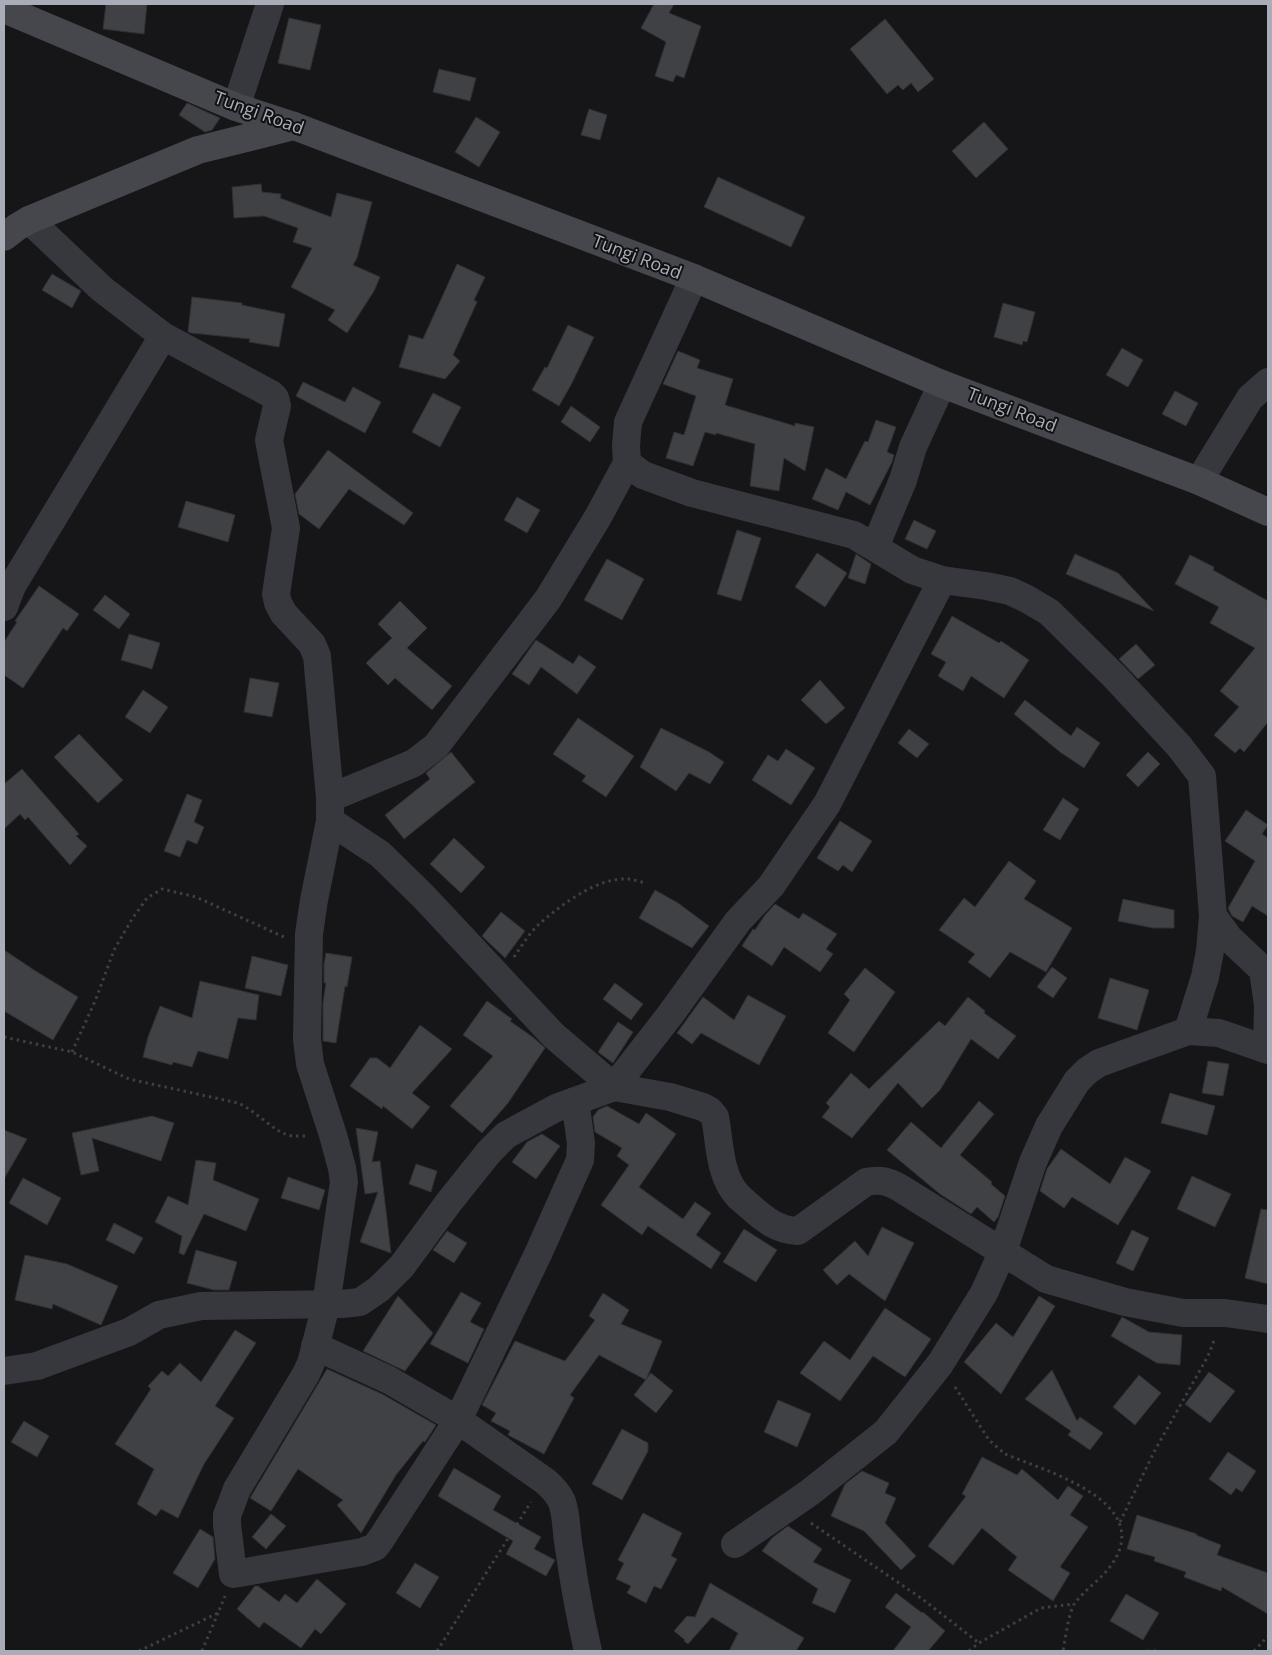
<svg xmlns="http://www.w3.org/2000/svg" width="1272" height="1655" viewBox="0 0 1272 1655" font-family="'Open Sans',sans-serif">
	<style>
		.building { fill: #404145; stroke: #303034 }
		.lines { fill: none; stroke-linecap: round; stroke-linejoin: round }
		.path { stroke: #3d3f44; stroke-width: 3; stroke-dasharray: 2.5 4; stroke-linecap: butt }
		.street { stroke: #37383d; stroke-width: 28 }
		.secondary { stroke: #45474d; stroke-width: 28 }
		.labels { text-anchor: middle; stroke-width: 4; stroke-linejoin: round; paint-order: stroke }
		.street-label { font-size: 18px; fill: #a8adb8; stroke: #111113 }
	</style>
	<rect width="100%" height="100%" fill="#161618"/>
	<g class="building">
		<path d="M106,4H147L144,34L103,29Z"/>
		<path d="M654,4H674L669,13L701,26L684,78L676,75L673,82L655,76L666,42L641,28Z"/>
		<path d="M289,18L321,25L310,70L278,63Z"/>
		<path d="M885,19L934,79L918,92L911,83L903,90L898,85L887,94L850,49Z"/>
		<path d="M439,69L476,78L470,101L433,92Z"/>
		<path d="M187,103L220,118L212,130L205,132L179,115Z"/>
		<path d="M589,109L607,115L600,140L581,135Z"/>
		<path d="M476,117L500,132L479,167L455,152Z"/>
		<path d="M984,122L1008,149L976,178L952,151Z"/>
		<path d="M718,177L805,217L791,247L704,207Z"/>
		<path d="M261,184L262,192L281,194L280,198L331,217L337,193L372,202L357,258L353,265L380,277L374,291L347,333L328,320L335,310L291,287L312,248L293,242L298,228L264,216L234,218L232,187Z"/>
		<path d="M457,264L485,277L474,300L477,302L453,355L460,361L445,379L399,367L409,335L423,339Z"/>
		<path d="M52,274L81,291L72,308L42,290Z"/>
		<path d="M192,297L242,303V305L285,314L279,347L249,342L250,339L191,333L188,332Z"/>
		<path d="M1003,303L1035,312L1027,342L1023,341L1022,345L994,337Z"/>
		<path d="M568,325L594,337L572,383L559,406L532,390L545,367L547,368Z"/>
		<path d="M1122,348L1143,360L1128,387L1106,375Z"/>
		<path d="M678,351L700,360L697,368L733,379L725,405L795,426V423L814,427L805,471L784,458L779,491L750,486L755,444L716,433V435L705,432L693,466L666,458L674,432L684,435L696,396L663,384Z"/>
		<path d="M303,382L345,402L353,387L381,402L365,433L296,396Z"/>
		<path d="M1175,391L1198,403L1186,426L1162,414Z"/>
		<path d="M433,393L461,407L440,447L412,432Z"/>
		<path d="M571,406L600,427L590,442L561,422Z"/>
		<path d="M876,420L896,427L887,452L894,455L892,462L870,505L846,492L838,510L812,499L826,468L846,479L865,441L868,442Z"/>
		<path d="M328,450L413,513L404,525L349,489L319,529L299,514L295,494Z"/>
		<path d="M517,497L540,510L527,533L504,520Z"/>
		<path d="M186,501L235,515L228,542L178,527Z"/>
		<path d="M914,520L936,531L927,549L905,539Z"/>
		<path d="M737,530L761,538L741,601L717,594Z"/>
		<path d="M817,553L847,573L825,607L795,587Z"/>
		<path d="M856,554L871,564L865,584L848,578Z"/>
		<path d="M1075,554L1118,573L1154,611L1066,574Z"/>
		<path d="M1190,555L1214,567L1213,570L1268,601V722L1244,752L1240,748L1235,753L1214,735L1239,707L1220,691L1255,648L1210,623L1219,607L1175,584Z"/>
		<path d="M607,559L644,579L622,620L584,600Z"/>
		<path d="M39,586L79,614L67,631L63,628L23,688L4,675V642L17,622L15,621Z"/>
		<path d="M105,595L130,614L119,629L93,610Z"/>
		<path d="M400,601L427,628L407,648L452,686L432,710L395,678L388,685L366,663L392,638L378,624Z"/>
		<path d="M952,616L999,643L1001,641L1029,660L1004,698L971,676L963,691L938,676L946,662L931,654Z"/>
		<path d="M129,634L160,643L152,669L121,660Z"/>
		<path d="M536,640L573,664L579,655L596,667L577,694L541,667L529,685L512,674Z"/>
		<path d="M1136,644L1155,665L1138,679L1119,659Z"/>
		<path d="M250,678L279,683L272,717L244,712Z"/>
		<path d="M820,680L845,708L826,724L801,700Z"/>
		<path d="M143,690L168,707L150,733L125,717Z"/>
		<path d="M1025,700L1071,736L1077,727L1100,743L1084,768L1060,752L1014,714Z"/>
		<path d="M578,718L634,756L606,797L582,781L586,776L553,754Z"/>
		<path d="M661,728L709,752L724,762L710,784L689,773L676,791L640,767Z"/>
		<path d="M909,729L929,744L917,758L898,743Z"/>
		<path d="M79,734L123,780L98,803L54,757Z"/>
		<path d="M786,749L815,768L791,805L752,780L768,755L778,761Z"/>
		<path d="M451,752L475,782L404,839L385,815L430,779L426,773Z"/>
		<path d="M1148,752L1160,764L1138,787L1126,775Z"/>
		<path d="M22,769L79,834L76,836L87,846L70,865L28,817L25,820L20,814L4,829V784Z"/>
		<path d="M187,794L202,800L194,822L204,827L197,844L187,840L180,857L164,851Z"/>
		<path d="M1063,798L1079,809L1060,840L1043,830Z"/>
		<path d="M1246,810L1268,825L1262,834L1268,838V916L1252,906L1243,922L1232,916L1228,908L1255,861L1225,841Z"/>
		<path d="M840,821L872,841L852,872L843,865L838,871L817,858Z"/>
		<path d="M454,838L485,867L461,893L430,864Z"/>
		<path d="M1009,861L1036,881L1024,899L1072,928L1046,972L1010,952L990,978L968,962L975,954L939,930L964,898L975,907Z"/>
		<path d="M655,890L678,903L709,926L692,948L639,918Z"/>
		<path d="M1123,899L1174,910V928H1153L1118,921Z"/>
		<path d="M775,904L799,919L803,913L837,934L826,949L833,954L820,972L784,947L772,966L742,946L753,929L755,930L765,915Z"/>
		<path d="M501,912L525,931L505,958L482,936Z"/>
		<path d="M4,950L34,970L78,997L53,1040L4,1011Z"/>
		<path d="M326,953L352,957L347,987L345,986L336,1043L323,1041V1003L326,983H324V964Z"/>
		<path d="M252,956L288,965L281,996L245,988Z"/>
		<path d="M1052,967L1067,978L1053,998L1037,987Z"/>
		<path d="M865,968L895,992L854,1052L828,1033L850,1000L844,994Z"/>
		<path d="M1110,978L1149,990L1137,1030L1098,1018Z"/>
		<path d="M200,981L259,995L256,1020L238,1018L228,1059L198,1051L192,1067L173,1062L172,1065L143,1057L148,1037L160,1006L192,1018Z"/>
		<path d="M615,983L643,1004L631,1020L603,999Z"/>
		<path d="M748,995L786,1016L759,1065L701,1033L692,1044L677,1033L703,997L734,1020Z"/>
		<path d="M968,997L985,1011L984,1013L1016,1036L998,1059L971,1039L940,1090L922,1108L898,1083L852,1138L822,1117L830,1107L826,1103L851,1073L869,1089L939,1021L945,1026Z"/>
		<path d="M487,1001L512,1019L510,1021L534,1038L545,1048L508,1103L482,1133L450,1106L493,1056L463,1035Z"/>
		<path d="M618,1022L633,1032L613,1063L598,1052Z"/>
		<path d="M420,1025L452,1049L412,1093L430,1107L412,1129L383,1106L382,1109L350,1086L370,1058H377L390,1068Z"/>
		<path d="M1208,1061L1229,1064L1223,1096L1202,1093Z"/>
		<path d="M1170,1093L1215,1106L1207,1135L1161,1123Z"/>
		<path d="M979,1101L994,1114L960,1155L992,1182L991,1184L1005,1196L998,1217L994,1222L977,1207L971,1214L940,1194L887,1150L911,1122L941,1148Z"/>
		<path d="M607,1106L639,1124L646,1113L676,1134L639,1187L683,1219L695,1202L711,1213L696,1235L721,1253L711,1269L648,1226L642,1235L601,1205L629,1165L617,1156L622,1148L595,1132L593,1117L598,1110Z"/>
		<path d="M152,1116L174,1123L161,1161L92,1138L99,1171L81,1175L72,1133Z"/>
		<path d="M356,1128L378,1132L372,1162L380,1161L391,1253L360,1242L378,1192L365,1194Z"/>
		<path d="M4,1130L27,1139L4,1179Z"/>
		<path d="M542,1134L560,1146L536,1179L512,1162L527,1142Z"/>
		<path d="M1061,1149L1110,1184L1125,1157L1151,1171L1118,1225L1072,1197L1064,1208L1040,1191L1047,1169Z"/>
		<path d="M196,1160L216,1163L213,1180L259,1199L246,1231L204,1214L184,1255L179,1253L182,1236L155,1222L168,1196L188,1205Z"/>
		<path d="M416,1164L437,1171L431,1192L409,1184Z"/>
		<path d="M1192,1176L1231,1194L1215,1227L1177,1209Z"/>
		<path d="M288,1177L325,1190L319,1210L281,1198Z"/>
		<path d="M23,1178L61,1198L47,1225L9,1203Z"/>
		<path d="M1261,1209L1268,1210V1284L1245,1278Z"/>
		<path d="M114,1223L143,1238L134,1254L106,1240Z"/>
		<path d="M882,1227L914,1243L885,1301L849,1274L837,1285L823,1270L855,1241L868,1256Z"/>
		<path d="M744,1229L777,1250L756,1282L723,1262Z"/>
		<path d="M1132,1230L1149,1238L1133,1271L1116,1263Z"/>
		<path d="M447,1231L467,1243L454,1263L433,1250Z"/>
		<path d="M196,1250L237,1262L229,1290H214L187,1283Z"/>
		<path d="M25,1255L67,1264L118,1286L101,1325L53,1304L52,1309L15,1300Z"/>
		<path d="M461,1292L481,1303L470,1322L484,1329L468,1363L430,1344Z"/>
		<path d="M603,1293L629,1310L621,1324L662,1341L646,1380L599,1355L570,1395L574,1398L544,1454L508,1435L510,1431L491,1421L496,1413L482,1405L515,1341L565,1361L595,1320L589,1316Z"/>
		<path d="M398,1296L433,1333L405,1371L363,1351Z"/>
		<path d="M1039,1296L1055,1306L1001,1394L964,1362L996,1323L1013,1337Z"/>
		<path d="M885,1308L931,1339L905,1377L873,1356L840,1401L800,1373L824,1341L850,1360Z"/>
		<path d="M1122,1317L1149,1332L1182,1335L1180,1365L1157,1363L1111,1336Z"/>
		<path d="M235,1330L256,1343L215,1406L234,1418L204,1464L178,1518L161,1509L156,1516L137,1504L154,1469L115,1444L151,1389L148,1386L162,1371L168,1376L180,1363L201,1382Z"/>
		<path d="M327,1369L382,1394L436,1425L425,1442L423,1441L396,1475L361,1533L337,1505L343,1500L298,1469L271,1511L250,1498Z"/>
		<path d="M1052,1370L1077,1421L1080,1417L1103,1433L1090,1450L1068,1435L1071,1431L1025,1399Z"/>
		<path d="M1209,1372L1235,1391L1210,1423L1185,1404Z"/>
		<path d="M651,1373L673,1391L656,1413L634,1395Z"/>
		<path d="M1139,1375L1161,1393L1135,1425L1113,1407Z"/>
		<path d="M778,1400L811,1414L797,1447L764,1432Z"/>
		<path d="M24,1421L49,1436L37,1457L11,1442Z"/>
		<path d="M622,1429L648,1443V1451L622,1500L592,1484Z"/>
		<path d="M1228,1452L1256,1471L1242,1492L1236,1488L1231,1495L1209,1479Z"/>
		<path d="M982,1457L1017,1475L1022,1469L1058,1500L1068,1486L1083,1496L1070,1515L1088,1527L1060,1567L1070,1573L1053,1601L1008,1570L1017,1557L982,1528L953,1565L928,1546L966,1496L962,1494Z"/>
		<path d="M454,1468L501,1496L493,1510L541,1537L534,1549L555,1560L546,1576L506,1554L513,1541L438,1496Z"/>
		<path d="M862,1471L889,1483L885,1493L896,1498L885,1523L916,1556L901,1570L864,1531L831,1516L845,1484Z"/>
		<path d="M643,1513L682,1533L671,1556L677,1559L661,1589L654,1586L646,1603L627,1593L631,1586L616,1579L624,1563L618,1560Z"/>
		<path d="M271,1514L286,1526L266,1549L252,1537Z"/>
		<path d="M1137,1515L1197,1534L1196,1535L1221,1545L1217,1555L1268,1573V1614L1222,1587L1221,1591L1184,1577L1186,1572L1154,1561L1155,1557L1127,1549Z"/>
		<path d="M788,1526L822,1549L813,1562L851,1580L835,1613L812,1603L818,1589L762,1551L772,1538Z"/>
		<path d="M200,1529L213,1537L215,1559L198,1588L173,1573Z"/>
		<path d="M415,1563L439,1577L420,1608L396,1593Z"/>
		<path d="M317,1579L346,1604L321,1634L315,1629L301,1648L264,1622L259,1628L237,1609L255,1586H258L279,1602L285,1594L297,1603Z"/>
		<path d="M710,1583L804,1638L796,1651H729L738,1633L712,1617L688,1644L684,1641L685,1640L674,1631L687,1616L695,1617Z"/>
		<path d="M896,1593L922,1613L923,1612L945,1631L928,1651H893L911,1627L885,1607Z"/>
		<path d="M1126,1594L1159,1613L1143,1640L1110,1621Z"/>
	</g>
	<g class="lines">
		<g class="path">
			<path d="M514,957C521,947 528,935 537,926C558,907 597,877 627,879C633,879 640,882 646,883"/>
			<path d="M4,1037L72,1052L129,1079L238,1103C257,1111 274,1133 292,1136C297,1136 303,1136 308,1136"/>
			<path d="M72,1052L96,999L114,950L132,919L147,898L162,889L196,897L284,937"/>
			<path d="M955,1387L989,1440L1005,1454C1045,1471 1155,1501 1112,1564C1102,1579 1085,1589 1075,1603C1069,1610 1065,1641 1063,1651"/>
			<path d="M1120,1522L1154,1452L1208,1356L1215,1338"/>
			<path d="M811,1523L921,1598L979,1643"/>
			<path d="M139,1651L218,1613L225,1596"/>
			<path d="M202,1651L218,1613"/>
			<path d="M437,1651L531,1502"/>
			<path d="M969,1651L979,1643L1041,1608L1073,1604"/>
			<path d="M1147,1651H1157"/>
			<path d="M1254,1651L1268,1636"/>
		</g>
		<g class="street">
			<path d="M236,107L270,4"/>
			<path d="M29,220L102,289L163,336L271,394L275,398L277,406L269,440L286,528L276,594L278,603L284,614L312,644L317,656L330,798V821L314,900L309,934L307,1039L310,1064L333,1135L342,1168L344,1182L326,1305L311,1363L306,1374L237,1489L231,1505L227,1515V1524L233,1574L362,1552L375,1547L381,1539L458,1420L538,1254L580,1160L581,1143L575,1101"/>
			<path d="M694,278L628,422L626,445L627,463L643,475L692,493L854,535L912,570L942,580L986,586L1010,591L1027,599L1049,612L1114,676L1179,746L1202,776L1213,916L1229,938L1263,970L1268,1005L1267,1049"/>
			<path d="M1199,481L1250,398L1268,382"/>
			<path d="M875,547L903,480L913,447L942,384"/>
			<path d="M4,607L12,586L163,336"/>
			<path d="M330,798L414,763L436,746L548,599L598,517L627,463"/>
			<path d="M330,821L380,854L423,896L553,1035L614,1087L670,1097L703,1107L710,1111L715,1117C720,1143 719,1177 739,1197C758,1213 772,1230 798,1231L866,1182C880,1179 888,1181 900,1188L1046,1279L1125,1302L1183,1313H1225L1268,1319"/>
			<path d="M1188,1031L1205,977L1210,951L1213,916"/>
			<path d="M315,1346L389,1380L458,1420L545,1481C552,1487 558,1493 562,1502C567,1516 566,1533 569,1548C574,1583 580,1617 588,1651"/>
			<path d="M4,1371L37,1366L129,1332L159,1315L201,1306L342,1304L360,1302L379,1289L402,1266L449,1202L489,1152L506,1135L556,1108L614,1087L670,1015L738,921L771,886L827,804L942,580"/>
			<path d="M735,1544L809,1493L886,1432L940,1364L984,1293L1003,1251L1033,1162L1049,1126L1077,1081L1087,1071L1099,1063L1188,1031L1219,1033L1268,1050"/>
		</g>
		<g class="secondary">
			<path d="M4,9L236,107L294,126L694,278L942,384L1199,481L1268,512"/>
			<path d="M4,237L17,227L29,220L198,150L294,126"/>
		</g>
	</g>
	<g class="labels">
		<g class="street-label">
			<text transform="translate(259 113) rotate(20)" y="6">Tungi Road</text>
			<text transform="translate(637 257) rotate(21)" y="6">Tungi Road</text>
			<text transform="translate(1012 410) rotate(21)" y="6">Tungi Road</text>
		</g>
	</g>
	<rect width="1272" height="1655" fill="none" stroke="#a8adb8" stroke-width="10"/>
</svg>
